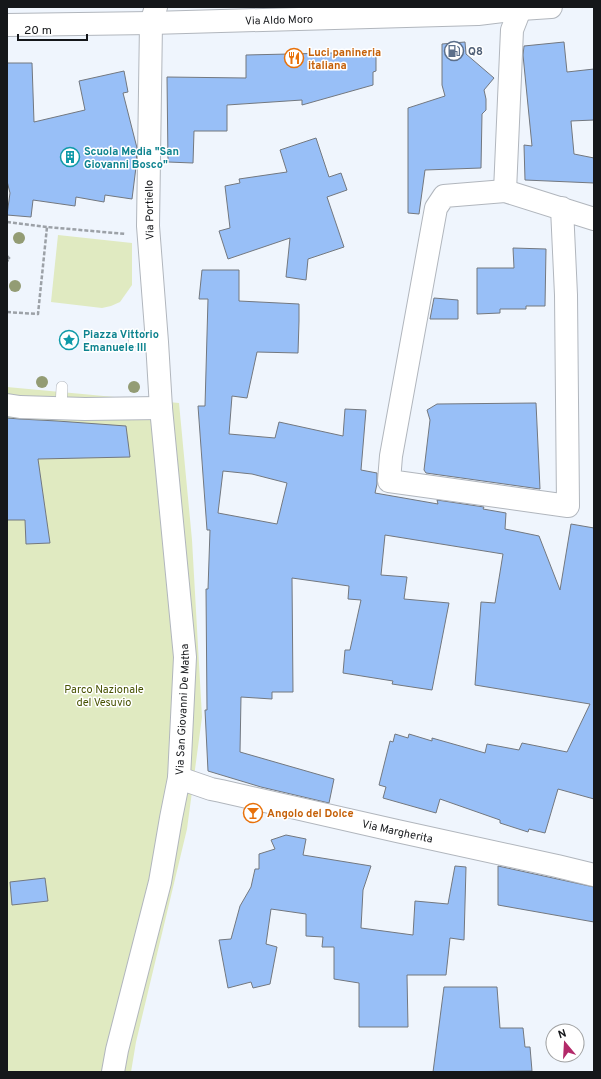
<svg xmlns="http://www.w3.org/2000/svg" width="601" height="1079" viewBox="0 0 601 1079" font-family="Overpass,sans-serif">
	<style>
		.green { fill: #e0eac1 }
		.building { fill: #98bff7; stroke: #73787f; fill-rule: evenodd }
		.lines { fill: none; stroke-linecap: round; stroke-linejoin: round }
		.lane-casing { stroke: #b1b6bd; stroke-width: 12 }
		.street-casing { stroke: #b1b6bd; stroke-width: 24 }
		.path { stroke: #9ca1a7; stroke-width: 2.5; stroke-dasharray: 4 2; stroke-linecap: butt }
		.lane { stroke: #fff; stroke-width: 11 }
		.street { stroke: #fff; stroke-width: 22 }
		.tree { fill: #939c74 }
		.labels { text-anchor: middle; stroke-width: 3; stroke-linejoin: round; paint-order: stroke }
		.street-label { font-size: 11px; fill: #15171a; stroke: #fff }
		.service-label { font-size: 11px; font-weight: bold; fill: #4e5e75; stroke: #fff; text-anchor: start }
		.food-label { font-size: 11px; font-weight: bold; fill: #c56008; stroke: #fff; text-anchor: start }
		.culture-label { font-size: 11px; font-weight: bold; fill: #0d838f; stroke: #fff; text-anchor: start }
		.park-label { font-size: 11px; fill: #485303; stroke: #fff }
	</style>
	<rect width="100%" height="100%" fill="#eff5fd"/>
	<g class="green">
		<path d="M58,235L132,243V285L120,302L111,306L102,308L51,302Z"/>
		<path d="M7,387L179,403L192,540L202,717L187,829L136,1042L131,1072H7Z"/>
	</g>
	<g class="building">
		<path d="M465,42L466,54L494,78L484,90L486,99V110L482,114L481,168L425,170L419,214L408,213V108L445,96L442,85V44Z"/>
		<path d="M564,42L567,72L594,69V120L571,121L574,154L594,158V183L525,180L524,145L532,146L523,55L524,46Z"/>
		<path d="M376,52V71L373,72V85L302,105V100L227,105V131H194L193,163L168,162L167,77L246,78V55Z"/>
		<path d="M7,63H32L34,122L85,110L79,81L124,71L128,92L123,93L137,148L136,167L132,199L105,195L104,202L76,197L75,206L33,200L31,217L7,215L10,193L7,181Z"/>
		<path d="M316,138L329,177L341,173L347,190L327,197L344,247L308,259L306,280L286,277L290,238L228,259L219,231L230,228L225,186L240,183L239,179L287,172L280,150Z"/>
		<path d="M513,248L546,249L545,306H526V309H500V313L477,314V268H514Z"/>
		<path d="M202,270H239V301L299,304V321L298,353L257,352L247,398L232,396L229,434L275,438L279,422L343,436L345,409L366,410L361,470L377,473V484L375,493L438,504L437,500L484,507L483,509L506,513L505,529L539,536L560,590L571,524L594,528V799L558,789L545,833L529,829L528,832L500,823V820L440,799L436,813L383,798L386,787L379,785L390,741L393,742L395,734L408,738L409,734L432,741V738L485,753L487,744L519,750L522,743L567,752L590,704L475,685L481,602L495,603L503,554L385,535L381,575L407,577L404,599L449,603L432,690L392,684L393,681L343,673L345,650H350L361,600L348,599L349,586L292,578L293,692H272V699L241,697L240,752L334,779L329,803L261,787L208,771L205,710H207L206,589H208L210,530H207L198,406H205L208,299H199ZM223,471L252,474L287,483L277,524L218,513Z"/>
		<path d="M434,298L458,300V319H430Z"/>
		<path d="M536,403L540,489L426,473L424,470L430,420L427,410L437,404Z"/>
		<path d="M7,418L20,419L57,421L126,426L130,457L38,459L50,543L26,544L25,520H7Z"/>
		<path d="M286,835L306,839L303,855L371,866L363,890L361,928L413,935L415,901L448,904L455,866L466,867L464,940L450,938L446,975H407L408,1027H359V983L334,979V947H322L323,937L306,936V914L271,909L266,944L277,947L270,984L253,988L251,982L228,988L219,940L231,939L240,906L251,887L255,869H259V854L275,849L271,840Z"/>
		<path d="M498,866L594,887V922L498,905Z"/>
		<path d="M45,878L48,901L12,905L10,882Z"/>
		<path d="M444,987H497L500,1028H523L525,1047H530L532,1071L433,1072Z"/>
	</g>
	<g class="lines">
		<g class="lane-casing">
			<g id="lane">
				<path d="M134,341L157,342"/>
				<path d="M61,408L62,387"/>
			</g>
		</g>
		<g class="street-casing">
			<g id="street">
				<path id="s1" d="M7,25L151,23L478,14L521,9L551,7"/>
				<path d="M505,191L512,30L521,7"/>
				<path d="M562,208L566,295L568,506L389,481L391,456L436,208L444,196L505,191L594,219"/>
				<path d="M7,405L20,407L85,409L161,408"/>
				<path id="s2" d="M179,778L211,789L221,791L397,831L557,866L594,875"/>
				<path id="s3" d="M113,1072L117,1050L160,882L171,818L179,778L185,657L161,408L157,342L148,226L151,23L156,7"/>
			</g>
		</g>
		<g class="path">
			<path d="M7,222L47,227"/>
			<path d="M7,256L10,259L7,261"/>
			<path d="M7,312L38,314L47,227L126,234"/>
		</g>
		<use href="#lane" class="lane"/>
		<use href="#street" class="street"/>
	</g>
	<g class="tree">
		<circle cx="19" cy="238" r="6"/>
		<circle cx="15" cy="286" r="6"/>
		<circle cx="42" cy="382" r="6"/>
		<circle cx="134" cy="387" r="6"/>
	</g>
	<defs>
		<g id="fuel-ring" transform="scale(1)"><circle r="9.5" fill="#fff" stroke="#5c6f8a" stroke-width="1.5"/><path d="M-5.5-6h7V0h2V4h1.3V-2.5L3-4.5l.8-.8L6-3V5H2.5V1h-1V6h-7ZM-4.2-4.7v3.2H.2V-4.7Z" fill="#5c6f8a"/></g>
		<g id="restaurant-ring" transform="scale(1)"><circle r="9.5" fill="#fff" stroke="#e8710a" stroke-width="1.5"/><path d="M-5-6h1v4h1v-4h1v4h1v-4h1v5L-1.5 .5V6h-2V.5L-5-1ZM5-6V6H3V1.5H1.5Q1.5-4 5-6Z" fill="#e8710a"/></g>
		<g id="building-ring" transform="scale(1)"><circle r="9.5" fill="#fff" stroke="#0f9aa8" stroke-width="1.5"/><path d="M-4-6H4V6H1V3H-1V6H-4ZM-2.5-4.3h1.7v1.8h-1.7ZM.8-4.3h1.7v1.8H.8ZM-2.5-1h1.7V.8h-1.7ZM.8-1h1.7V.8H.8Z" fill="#0f9aa8"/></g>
		<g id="sight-ring" transform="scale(1)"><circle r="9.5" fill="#fff" stroke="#0f9aa8" stroke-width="1.5"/><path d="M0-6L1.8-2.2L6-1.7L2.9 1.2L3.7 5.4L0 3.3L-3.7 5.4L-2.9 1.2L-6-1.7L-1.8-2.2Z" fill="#0f9aa8"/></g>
		<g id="bar-ring" transform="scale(1)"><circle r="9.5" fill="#fff" stroke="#e8710a" stroke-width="1.5"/><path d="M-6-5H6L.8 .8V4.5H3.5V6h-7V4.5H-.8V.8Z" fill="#e8710a"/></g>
	</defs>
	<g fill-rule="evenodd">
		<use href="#fuel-ring" x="454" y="51"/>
		<use href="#restaurant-ring" x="294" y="58"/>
		<use href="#building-ring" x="70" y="157"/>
		<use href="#sight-ring" x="69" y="340"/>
		<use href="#bar-ring" x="253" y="813"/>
	</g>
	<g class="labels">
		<g class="street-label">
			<text dy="4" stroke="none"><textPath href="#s1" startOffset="272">Via Aldo Moro</textPath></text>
			<text transform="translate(149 210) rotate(-91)" y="4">Via Portiello</text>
			<text dy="4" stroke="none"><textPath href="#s3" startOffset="370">Via San Giovanni De Matha</textPath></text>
			<text dy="4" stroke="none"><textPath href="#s2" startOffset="225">Via Margherita</textPath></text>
		</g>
		<g class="service-label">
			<text x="468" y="55">Q8</text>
		</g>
		<g class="food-label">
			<text x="308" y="56">Luci panineria<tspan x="308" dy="13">italiana</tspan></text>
			<text x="267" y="817">Angolo del Dolce</text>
		</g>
		<g class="culture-label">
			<text x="84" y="155">Scuola Media "San<tspan x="84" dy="13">Giovanni Bosco"</tspan></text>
			<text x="83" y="338">Piazza Vittorio<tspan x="83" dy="13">Emanuele III</tspan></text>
		</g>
		<g class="park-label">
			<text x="104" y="693">Parco Nazionale<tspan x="104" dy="13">del Vesuvio</tspan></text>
		</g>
	</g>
	<rect width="601" height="1079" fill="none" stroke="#15171a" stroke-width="16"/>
	<g transform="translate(565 1043) rotate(342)"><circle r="19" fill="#ffffff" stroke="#a1a2a3"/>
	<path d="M0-3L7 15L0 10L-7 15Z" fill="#b32969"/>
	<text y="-6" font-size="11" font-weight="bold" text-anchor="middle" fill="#15171a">N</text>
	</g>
	<path d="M18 34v6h69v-6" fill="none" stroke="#15171a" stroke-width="2"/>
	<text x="24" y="34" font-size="12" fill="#15171a" stroke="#ffffff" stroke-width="3" paint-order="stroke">20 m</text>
</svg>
